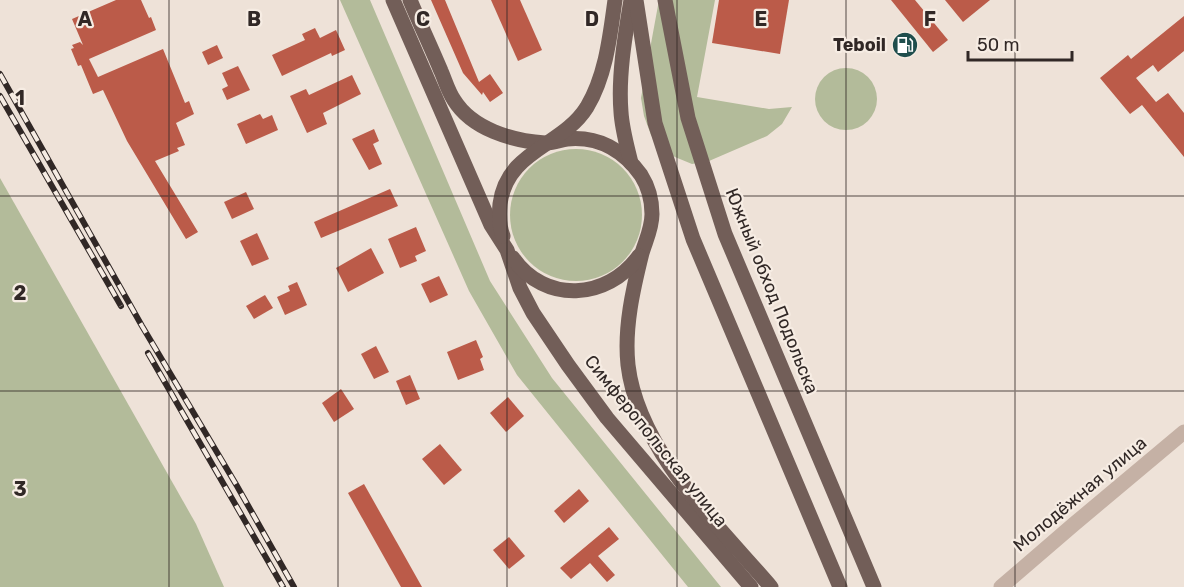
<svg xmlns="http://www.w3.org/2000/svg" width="1184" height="587" viewBox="0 0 1184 587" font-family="Rubik,sans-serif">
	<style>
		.green { fill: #b3bb9a }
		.building { fill: #bb5b49 }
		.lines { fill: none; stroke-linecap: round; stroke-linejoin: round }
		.street { stroke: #c5b1a5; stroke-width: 15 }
		.primary { stroke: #725e58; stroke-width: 15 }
		.rail-casing { stroke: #312826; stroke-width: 6 }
		.rail { stroke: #f6ece3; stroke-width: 4; stroke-dasharray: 11; stroke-linecap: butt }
		.grid { fill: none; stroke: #312826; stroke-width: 1.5; stroke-opacity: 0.55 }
		.labels { text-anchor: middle; stroke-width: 4.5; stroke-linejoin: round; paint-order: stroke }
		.poi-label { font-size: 18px; font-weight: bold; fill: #312826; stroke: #f6ece3; text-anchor: end }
		.street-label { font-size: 18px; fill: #312826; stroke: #f6ece3 }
		.grid-label { font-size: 20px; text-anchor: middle; font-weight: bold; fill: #312826; stroke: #f6ece3; stroke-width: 4.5; stroke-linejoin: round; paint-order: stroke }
	</style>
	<rect width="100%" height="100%" fill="#eee2d8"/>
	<g class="green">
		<path d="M340,0H370L490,281L552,378L721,587H688L517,375L469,291Z"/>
		<path d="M659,0H715L697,97L769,109L792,107L782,124L767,136L709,161L692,164L675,157L662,149L651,135L644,116L641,98Z"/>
		<circle cx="846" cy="99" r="31"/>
		<circle cx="576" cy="215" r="66"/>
		<path d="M0,178L196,524L224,587H0Z"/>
	</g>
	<g class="building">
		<path d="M116,0H141L149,18L151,17L156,30L89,59L98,77L163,49L185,103L189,101L194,114L176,123L185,145L177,148L179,151L155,161L198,232L186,239L127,141L103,90L93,94L81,65L78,66L71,49L74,48L72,45L80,42L83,45L72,19Z"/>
		<path d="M431,0H445L479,82L490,74L503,93L490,102L483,92L482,95L463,73Z"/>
		<path d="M491,0H520L542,50L518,61Z"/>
		<path d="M719,0H789L780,54L712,43Z"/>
		<path d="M891,0H915L948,40L933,52Z"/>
		<path d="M945,0H990L963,22Z"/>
		<path d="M1184,16V51L1158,72L1153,65L1136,78L1156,102L1168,93L1184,113V157L1142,105L1130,114L1100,78L1128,55L1131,59Z"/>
		<path d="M315,28L320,38L336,30L345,50L332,56L331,53L282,76L272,55L305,40L302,34Z"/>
		<path d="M217,45L223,58L208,65L202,52Z"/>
		<path d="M238,66L250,90L227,100L222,89L228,86L222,73Z"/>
		<path d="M352,75L361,94L323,113L327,124L307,133L290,96L306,89L309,95Z"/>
		<path d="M260,114L263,119L272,115L278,130L246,144L237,124Z"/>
		<path d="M374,129L379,141L373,144L382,164L369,170L352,139Z"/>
		<path d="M390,189L398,206L321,238L314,222Z"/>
		<path d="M246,192L254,209L232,219L224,202Z"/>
		<path d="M416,227L426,251L415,256L417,261L400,268L388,239Z"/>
		<path d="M257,233L269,259L252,266L240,241Z"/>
		<path d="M371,248L384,273L348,292L336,268Z"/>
		<path d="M439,276L448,295L430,303L421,284Z"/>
		<path d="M297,282L307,305L285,315L277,297L290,291L288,286Z"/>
		<path d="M265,295L273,308L254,319L246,306Z"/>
		<path d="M476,340L483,357L480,359L484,370L458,380L447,352Z"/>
		<path d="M376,346L389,372L374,379L361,354Z"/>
		<path d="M410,375L420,399L406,405L396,381Z"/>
		<path d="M341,389L354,409L334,422L322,403Z"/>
		<path d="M508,397L524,416L506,432L490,413Z"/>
		<path d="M440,444L462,470L444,485L422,459Z"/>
		<path d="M364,484L422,587H401L348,493Z"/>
		<path d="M579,489L589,501L564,523L554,511Z"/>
		<path d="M609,527L619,539L598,556L615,575L607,582L590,563L571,579L560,568Z"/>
		<path d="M509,537L525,556L509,569L493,550Z"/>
	</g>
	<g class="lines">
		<path class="street" d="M1001,587L1073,525L1184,432"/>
		<g class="primary">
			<path d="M393,0L491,225L507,250L520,288L533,313L568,365L607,418L751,587"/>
			<path d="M410,0C420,24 431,47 441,71C445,80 448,91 454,100C472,129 512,141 545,143C552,144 560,140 567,139C598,136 623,150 641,175C648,186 652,201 652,214C652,228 646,240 642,253C633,289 624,328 628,365C638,450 718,525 771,587"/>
			<path d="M631,0C625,36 618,76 621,112C622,129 627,146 631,163"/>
			<path d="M636,0L655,123L693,239L840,587"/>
			<path d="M665,0L688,118L725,234L874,587"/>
			<path d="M503,236C499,226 499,215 500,204C507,150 562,147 587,107C606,75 610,36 615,0"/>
			<path d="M513,258C545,304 607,300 639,256"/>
		</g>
		<g class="rail-casing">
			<g id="rail">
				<path d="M0,74L142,326L237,486L294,587"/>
				<path d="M0,96L121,306"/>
				<path d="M148,353L283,587"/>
			</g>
		</g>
		<use href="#rail" class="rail"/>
	</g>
	<path class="grid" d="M169,0V587M338,0V587M507,0V587M677,0V587M846,0V587M1015,0V587M0,196H1184M0,391H1184"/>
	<defs>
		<g id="fuel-disc" transform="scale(1.35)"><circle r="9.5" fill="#1f4e4d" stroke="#f6ece3"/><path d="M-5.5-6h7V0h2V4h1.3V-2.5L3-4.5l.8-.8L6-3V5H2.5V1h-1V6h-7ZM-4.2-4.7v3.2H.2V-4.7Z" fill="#fff"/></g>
	</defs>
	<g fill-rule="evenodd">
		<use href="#fuel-disc" x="905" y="45"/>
	</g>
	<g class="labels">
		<g class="poi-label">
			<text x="886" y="51">Teboil</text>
		</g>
		<g class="street-label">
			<text transform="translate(772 291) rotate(68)" y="6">Южный обход Подольска</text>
			<text transform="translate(656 441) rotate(51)" y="6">Симферопольская улица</text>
			<text transform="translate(1080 494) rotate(-40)" y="6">Молодёжная улица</text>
		</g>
	</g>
	<g class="grid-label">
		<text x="85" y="26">A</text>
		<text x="254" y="26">B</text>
		<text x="423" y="26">C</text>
		<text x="592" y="26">D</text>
		<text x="761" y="26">E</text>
		<text x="930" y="26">F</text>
		<text x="20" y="105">1</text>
		<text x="20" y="300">2</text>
		<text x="20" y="496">3</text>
	</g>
	<path d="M968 51v9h104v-9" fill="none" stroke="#312826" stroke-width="3"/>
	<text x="977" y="51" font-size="18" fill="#312826" stroke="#f6ece3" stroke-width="4.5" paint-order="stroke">50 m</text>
</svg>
